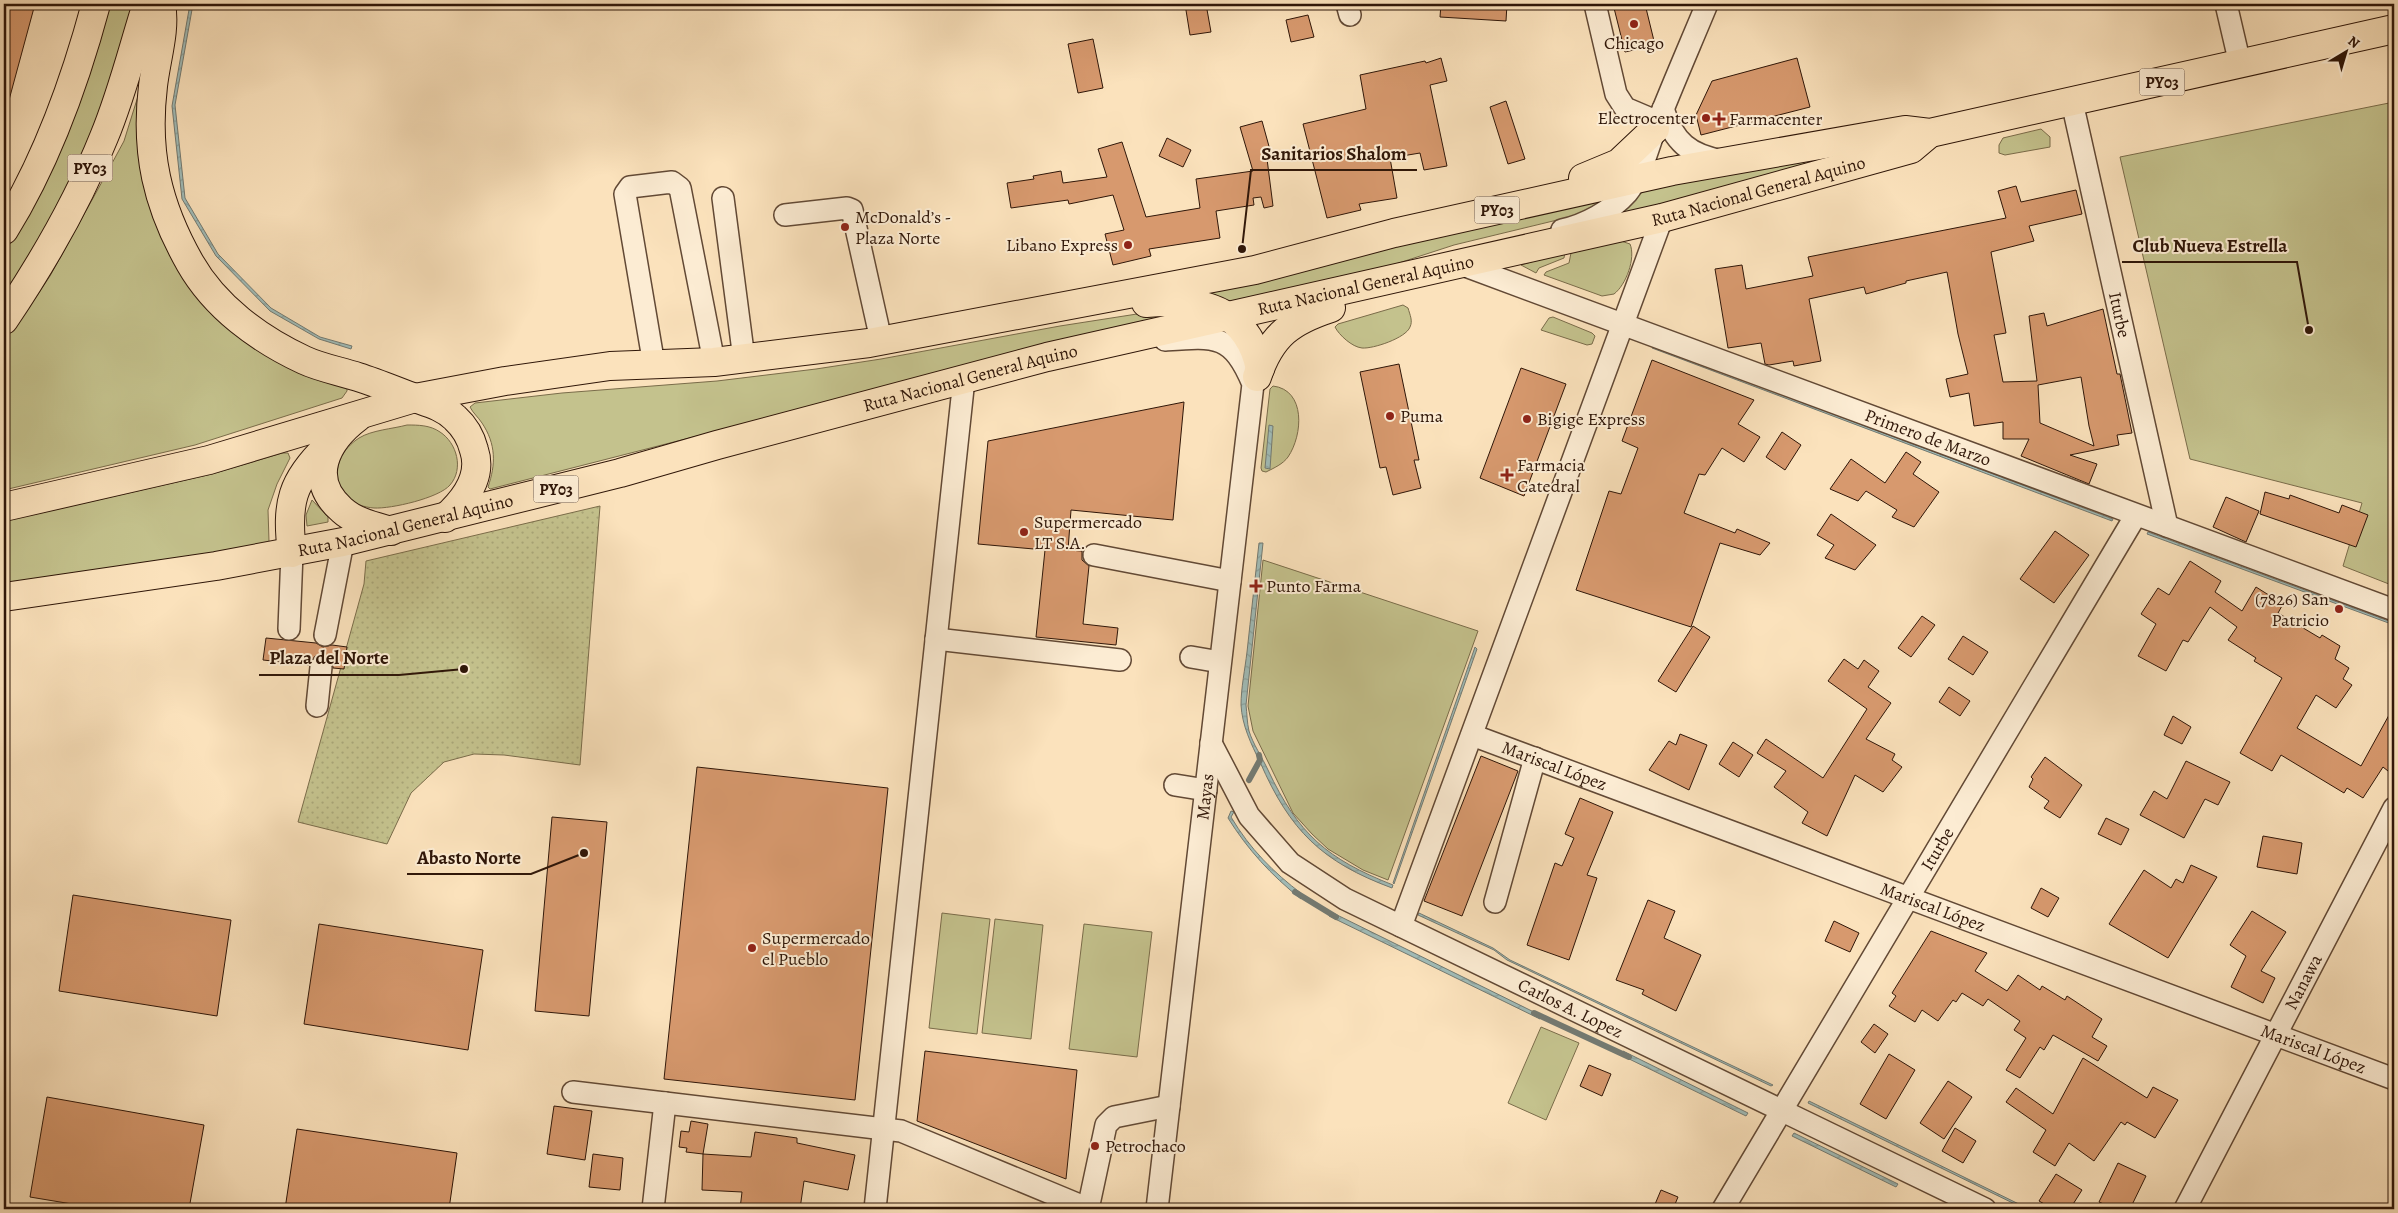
<svg xmlns="http://www.w3.org/2000/svg" width="2398" height="1213" viewBox="0 0 2398 1213" font-family="Alegreya,serif">
	<style>
		.green { fill: #c4c28d; stroke: #7a6c4a }
		.park { fill: url(#park-dots); stroke: #7a6c4a }
		.water { fill: url(#water-waves); stroke: #737a72 }
		.lines { fill: none; stroke-linecap: round; stroke-linejoin: round }
		.stream { stroke: #737a72; stroke-width: 6 }
		.building { fill: #d7996e; stroke: #2f1608; fill-rule: evenodd }
		.minor-casing { stroke: #624935; stroke-width: 24 }
		.highway-casing { stroke: #2f1608; stroke-width: 30 }
		.minor { stroke: #fcecd3; stroke-width: 21 }
		.highway { stroke: #fbe2bc; stroke-width: 28 }
		.poi-dot { fill: #8f2418; stroke: #fcecd3; stroke-width: 2 }
		.labels { text-anchor: middle; stroke-width: 4; stroke-linejoin: round; paint-order: stroke }
		.shield { fill: #fcecd3; stroke: #6c5645; stroke-width: 1 }
		.shield-label { font-size: 16px; font-weight: bold; fill: #2f1608 }
		.poi-label { font-size: 18px; fill: #2f1608; stroke: #fcecd3; text-anchor: start }
		.street-label { font-size: 18px; fill: #2f1608; stroke: #fcecd3 }
		.leader { fill: none; stroke: #2f1608; stroke-width: 2 }
		.callout-dot { fill: #2f1608; stroke: #fcecd3; stroke-width: 2 }
		.callout-label { font-size: 19px; text-anchor: middle; font-weight: bold; fill: #2f1608; stroke: #fcecd3; stroke-width: 4; stroke-linejoin: round; paint-order: stroke }
	</style>
	<defs>
		<pattern id="park-dots" width="8" height="8" patternUnits="userSpaceOnUse" patternTransform="scale(1.25)"><rect width="8" height="8" fill="#c4c28d"/><path d="M2 2h.1M6 6h.1" fill="none" stroke="#a9a678" stroke-width="1.8" stroke-linecap="round"/></pattern>
		<pattern id="water-waves" width="16" height="10" patternUnits="userSpaceOnUse" patternTransform="scale(1.25)"><rect width="16" height="10" fill="#a0bcb8"/><path d="M0 5q4-4 8 0t8 0" fill="none" stroke="#8aa19d"/></pattern>
	</defs>
	<rect width="100%" height="100%" fill="#fbe2bc"/>
	<filter id="stains"><feTurbulence type="fractalNoise" baseFrequency=".004" numOctaves="4"/><feColorMatrix values="0 0 0 0 .2 0 0 0 0 .09 0 0 0 0 .02 0 0 0 .5 -.17"/></filter>
	<radialGradient id="worn" r=".72"><stop offset=".6" stop-color="#630" stop-opacity="0"/><stop offset="1" stop-color="#630" stop-opacity=".3"/></radialGradient>
	<g class="green">
		<path d="M107,4H134C122,41 112,80 98,117C74,181 40,239 4,297V250L20,224Z"/>
		<path d="M139,93L177,262L347,387V391L342,398L195,445L4,490V339L30,306L50,276L103,180L124,141Z"/>
		<path d="M2394,102V586L2343,566L2362,503L2190,459L2120,157Z"/>
		<path d="M2041,129L2050,137V147L2005,155L1999,153V145L2003,138Z"/>
		<path d="M1840,154L1749,187L1606,217L1642,189Z"/>
		<path d="M1610,196L1582,214L1454,245L1368,273L1232,303L1184,292Z"/>
		<path d="M1621,241L1630,244C1636,258 1626,285 1614,294L1602,296L1544,275L1546,272L1569,263L1571,253Z"/>
		<path d="M1565,252L1564,258L1539,268L1536,273L1521,265Z"/>
		<path d="M1403,305L1408,308C1410,315 1413,321 1410,327C1406,338 1373,349 1362,348C1352,347 1339,335 1335,327L1338,324Z"/>
		<path d="M1169,309L1178,313L490,489L488,487C496,464 496,444 482,423C478,417 473,413 470,407L475,403L562,393L717,381L816,369L881,359L1060,326Z"/>
		<path d="M1553,317L1592,333L1595,336L1592,344L1587,345L1541,330L1549,318Z"/>
		<path d="M1273,386C1306,390 1303,435 1288,457C1283,464 1274,468 1266,472L1262,471L1261,468L1270,389Z"/>
		<path d="M407,425C418,425 430,425 440,432C457,443 464,469 450,485C439,498 391,509 374,508C332,505 325,460 359,438C372,430 392,429 407,425Z"/>
		<path d="M282,453H288L290,458L277,484L268,510L269,541L265,545L4,589V521L212,474Z"/>
		<path d="M312,500L328,517V522L307,526L306,515Z"/>
		<path d="M1263,560L1478,631L1388,880L1363,870L1328,849L1312,834L1293,813L1253,731L1248,706Z"/>
		<path d="M942,913L990,919L977,1034L929,1028Z"/>
		<path d="M995,919L1043,925L1031,1039L982,1033Z"/>
		<path d="M1084,924L1152,932L1137,1057L1069,1049Z"/>
		<path d="M1541,1027L1579,1043L1546,1120L1508,1103Z"/>
	</g>
	<path class="park" d="M600,506L580,765L504,755L474,754L444,762L411,793L387,844L298,822L364,584L366,561Z"/>
	<g class="water">
		<path d="M190,4H193L175,105L185,198L218,254L271,308L320,337L352,346L351,349L319,339L270,311L216,256L182,199L172,106Z"/>
		<path d="M1653,346L2113,519L2112,521L1652,348Z"/>
		<path d="M1269,425L1273,426L1270,469L1265,468Z"/>
		<path d="M2148,532L2394,623V625L2147,534Z"/>
		<path d="M1259,543H1263L1246,705C1247,713 1247,723 1249,731C1253,744 1262,757 1268,770C1298,834 1327,859 1393,885L1392,888C1322,862 1290,831 1260,762C1251,744 1242,725 1241,705C1241,688 1245,669 1247,652C1251,615 1255,579 1259,543Z"/>
		<path d="M1475,647L1477,649L1394,884L1393,883Z"/>
		<path d="M1231,811L1234,812L1231,817C1250,849 1273,872 1302,894L1301,899C1271,875 1248,850 1228,818Z"/>
		<path d="M1331,912L1542,1016L1540,1019L1329,916Z"/>
		<path d="M1419,913L1493,948L1510,960L1773,1085L1771,1086L1507,960L1494,950L1418,915Z"/>
		<path d="M1623,1051L1748,1113L1746,1116L1621,1055Z"/>
		<path d="M1809,1101L2029,1209H2025L1808,1103Z"/>
		<path d="M1794,1133L1898,1184L1896,1187L1792,1136Z"/>
	</g>
	<g class="lines">
		<g class="stream">
			<path d="M1249,780L1260,760L1259,755"/>
			<path d="M1295,892L1336,917"/>
			<path d="M1534,1013L1629,1057"/>
		</g>
	</g>
	<g class="building">
		<path d="M4,4H35L9,100L4,99Z"/>
		<path d="M1185,4H1206L1211,32L1190,35Z"/>
		<path d="M1441,4H1507L1506,21L1440,17Z"/>
		<path d="M1613,4H1645L1655,45L1625,52Z"/>
		<path d="M1308,15L1314,37L1291,42L1286,20Z"/>
		<path d="M1093,39L1103,88L1078,93L1068,44Z"/>
		<path d="M1441,58L1447,81L1430,85L1447,166L1424,170L1420,153L1390,158L1397,198L1359,204L1361,210L1327,218L1303,124L1366,109L1360,75L1425,61L1426,63Z"/>
		<path d="M1797,58L1810,107L1701,135L1696,115L1712,81Z"/>
		<path d="M1506,101L1525,159L1508,164L1490,107Z"/>
		<path d="M1262,121L1270,150L1266,151L1273,206L1264,208L1261,197L1253,198L1254,205L1216,211L1220,238L1149,249L1151,256L1113,265L1105,234L1124,230L1113,195L1069,204L1068,200L1011,208L1007,183L1034,179L1033,176L1061,171L1063,183L1107,177L1098,149L1122,142L1146,217L1200,208L1196,179L1253,171L1240,127Z"/>
		<path d="M1167,138L1191,150L1183,167L1159,156Z"/>
		<path d="M2016,186L2021,202L2076,190L2082,214L2029,226L2034,241L1991,252L2006,333L1994,335L2003,382L2037,381L2029,316L2044,313L2047,326L2103,309L2117,374H2120L2132,433L2117,435L2119,445L2070,455L2097,464L2089,484L2021,456L2029,439H2003V422L1974,426L1969,393L1950,397L1946,379L1968,374L1958,334L1947,272L1906,281V283L1866,294L1864,287L1809,299L1821,361L1794,366L1793,361L1769,365L1765,364L1761,343L1728,348L1715,269L1742,265L1746,289L1813,276L1808,257L2006,218L1998,191ZM2081,377L2089,426L2094,446L2040,423L2038,385Z"/>
		<path d="M1652,360L1754,400L1738,424L1760,437L1744,462L1722,448L1705,475L1699,474L1684,513L1735,533L1737,529L1770,543L1760,555L1720,543L1691,627L1576,590L1609,491L1621,494L1638,448L1622,441Z"/>
		<path d="M1399,364L1419,460H1414L1421,488L1393,495L1386,467L1380,468L1360,372Z"/>
		<path d="M1521,368L1566,384L1524,496L1480,478Z"/>
		<path d="M1184,402L1173,520L1071,510L1068,550L1082,551V560L1089,566L1083,624L1118,628L1116,645L1036,637L1045,550L978,544L988,441Z"/>
		<path d="M1782,432L1801,445L1785,470L1766,457Z"/>
		<path d="M1906,452L1921,462L1913,474L1939,492L1914,527L1892,517L1897,510L1866,491L1858,501L1830,489L1851,459L1885,483Z"/>
		<path d="M2265,492L2289,499L2290,495L2339,513L2342,505L2368,515L2356,547L2260,514Z"/>
		<path d="M2226,497L2259,511L2246,542L2213,527Z"/>
		<path d="M1831,514L1876,545L1855,570L1825,558L1834,545L1817,535Z"/>
		<path d="M2055,531L2089,555L2054,603L2020,579Z"/>
		<path d="M2190,561L2221,581L2215,592L2242,611L2256,587L2283,604L2278,613L2320,638L2322,635L2340,646L2335,659L2349,668L2343,679L2352,685L2336,708L2316,695L2297,728L2361,766L2394,706V761L2388,771L2383,767L2363,798L2347,788L2344,793L2281,755L2272,771L2240,753L2282,678L2254,661L2256,658L2228,640L2237,627L2210,607L2188,642L2183,640L2166,671L2138,656L2156,624L2141,614L2158,588L2169,595Z"/>
		<path d="M1922,616L1935,625L1911,657L1898,648Z"/>
		<path d="M1693,626L1710,637L1676,692L1658,681Z"/>
		<path d="M1963,636L1988,652L1973,675L1948,659Z"/>
		<path d="M266,638L316,643L323,647L332,645L347,647L344,669L333,668L332,661L323,655L315,656L309,665L263,660Z"/>
		<path d="M1844,659L1858,669L1864,660L1879,671L1868,687L1891,703L1866,739L1895,754L1892,760L1902,767L1883,792L1855,775L1827,836L1802,823L1808,812L1774,787L1786,771L1757,753L1766,739L1823,778L1867,709L1828,681Z"/>
		<path d="M1949,687L1970,701L1960,716L1939,702Z"/>
		<path d="M2173,716L2191,727L2182,744L2164,735Z"/>
		<path d="M1680,734L1707,745L1689,790L1649,770L1669,741L1676,745Z"/>
		<path d="M1733,742L1753,755L1739,777L1719,764Z"/>
		<path d="M1481,756L1518,771L1462,916L1424,901Z"/>
		<path d="M2045,757L2082,785L2060,818L2044,808L2049,801L2029,787L2033,779L2031,777Z"/>
		<path d="M2186,761L2230,782L2218,805L2205,799L2184,838L2140,815L2154,791L2167,799Z"/>
		<path d="M697,767L888,788L855,1100L664,1079Z"/>
		<path d="M1580,798L1613,812L1587,875L1597,878L1569,960L1527,945L1555,863L1562,866L1574,838L1565,834Z"/>
		<path d="M552,817L607,822L589,1016L535,1011Z"/>
		<path d="M2106,818L2129,829L2121,845L2098,834Z"/>
		<path d="M2263,836L2302,843L2297,874L2257,867Z"/>
		<path d="M2191,865L2217,877L2168,958L2109,924L2144,870L2171,888L2176,879L2183,883Z"/>
		<path d="M2041,888L2059,898L2048,917L2031,908Z"/>
		<path d="M73,895L231,920L217,1016L59,991Z"/>
		<path d="M1648,900L1675,911L1664,938L1701,955L1676,1011L1642,994L1644,990L1616,980Z"/>
		<path d="M2252,911L2286,932L2261,971L2275,978L2263,1003L2231,987L2246,956L2230,945Z"/>
		<path d="M1834,921L1859,933L1850,952L1825,941Z"/>
		<path d="M319,924L483,950L468,1050L304,1024Z"/>
		<path d="M1931,931L1987,953L1975,971L2007,991L2018,975L2040,990L2042,986L2065,1000L2067,996L2102,1019L2092,1037L2107,1046L2098,1061L2053,1035L2044,1050L2040,1047L2020,1078L2006,1070L2026,1038L2014,1030L2020,1021L1988,999L1983,1006L1962,993L1956,1002L1953,1000L1938,1021L1922,1010L1915,1022L1889,1006L1896,996L1892,993Z"/>
		<path d="M1874,1024L1888,1034L1875,1053L1861,1042Z"/>
		<path d="M925,1051L1077,1070L1066,1179L917,1121Z"/>
		<path d="M1889,1054L1915,1070L1886,1119L1860,1104Z"/>
		<path d="M2083,1058L2147,1098L2153,1087L2178,1100L2155,1138L2127,1122L2125,1125L2121,1122L2094,1161L2069,1143L2055,1166L2033,1152L2046,1130L2006,1102L2016,1088L2053,1114Z"/>
		<path d="M1589,1065L1611,1074L1602,1096L1580,1086Z"/>
		<path d="M1948,1081L1972,1097L1944,1139L1920,1123Z"/>
		<path d="M47,1097L204,1125L189,1209H102L30,1197Z"/>
		<path d="M554,1106L592,1111L585,1160L547,1154Z"/>
		<path d="M691,1121L708,1124L703,1154L686,1152L687,1148L679,1147L681,1131L689,1132Z"/>
		<path d="M1955,1128L1976,1141L1963,1163L1942,1151Z"/>
		<path d="M297,1129L457,1153L449,1209H285Z"/>
		<path d="M755,1132L797,1138V1143L855,1155L848,1190L804,1181L800,1209H740L742,1192L702,1190L703,1154L751,1157Z"/>
		<path d="M593,1154L623,1158L620,1190L589,1187Z"/>
		<path d="M2118,1163L2146,1176L2130,1209H2115L2099,1202Z"/>
		<path d="M2056,1174L2082,1190L2070,1209H2053L2039,1201Z"/>
		<path d="M1661,1190L1678,1197L1673,1209H1653Z"/>
	</g>
	<g class="lines">
		<g class="minor-casing">
			<g id="minor">
				<path d="M1347,4L1350,15"/>
				<path d="M1595,4L1616,94L1625,108L1658,122"/>
				<path d="M2226,4L2240,64"/>
				<path id="s1" d="M2072,102L2167,526"/>
				<path d="M1663,109C1674,142 1689,155 1723,161"/>
				<path d="M723,198L744,359"/>
				<path d="M785,215L847,208L852,210L881,340"/>
				<path d="M1562,230C1585,225 1611,211 1627,193C1642,175 1647,149 1656,127C1672,86 1690,45 1707,4"/>
				<path id="s2" d="M1460,264L2394,610"/>
				<path d="M654,365L625,194L630,187L672,182L680,188L714,362"/>
				<path d="M1094,555L1230,581"/>
				<path d="M289,629L292,553"/>
				<path d="M325,635L343,542"/>
				<path d="M936,639L1120,660"/>
				<path d="M1191,657L1220,662"/>
				<path d="M317,706L321,667"/>
				<path id="s3" d="M1472,735L2394,1079"/>
				<path id="s4" d="M1211,743L1249,816L1290,863L1345,899L1985,1209"/>
				<path d="M1175,785L1206,790"/>
				<path d="M1495,902L1535,758"/>
				<path d="M1401,926L1662,218"/>
				<path d="M573,1092L901,1131L1089,1209"/>
				<path d="M653,1209L665,1103"/>
				<path d="M875,1209L964,379"/>
				<path d="M1088,1209L1106,1125L1114,1117L1169,1106"/>
				<path id="s5" d="M1157,1209L1253,384C1232,334 1216,336 1165,340"/>
				<path id="s6" d="M1723,1209L2136,515"/>
				<path id="s7" d="M2185,1209L2394,808"/>
			</g>
		</g>
		<g class="highway-casing">
			<g id="highway">
				<path d="M161,4C166,30 156,59 153,86C145,152 157,205 190,263C215,307 259,339 304,360C321,368 340,371 358,377C377,383 396,391 415,398C429,403 444,407 455,418C465,427 471,438 474,450C483,477 464,501 445,518"/>
				<path d="M1583,178L1619,163L1655,129"/>
				<path d="M4,230C47,161 75,82 96,4"/>
				<path d="M1146,303C1201,298 1248,309 1260,369"/>
				<path d="M4,320C43,262 78,202 104,137C122,94 133,48 147,4"/>
				<path d="M1257,377C1271,335 1291,321 1331,308"/>
				<path d="M358,417C326,441 306,479 342,510C355,522 374,526 391,531"/>
				<path d="M4,507L209,460L415,398L505,381L610,366L714,362L869,343L1255,270L1394,233L1672,171L1905,130L1930,133L2394,29"/>
				<path d="M292,553C286,504 291,481 328,446"/>
				<path id="s8" d="M4,597L216,566L343,542L620,473L717,445L1047,357L1662,218L1911,149L1930,133"/>
			</g>
		</g>
		<use href="#minor" class="minor"/>
		<use href="#highway" class="highway"/>
	</g>
	<g class="poi-dot">
		<circle cx="1634" cy="24" r="5"/>
		<circle cx="1706" cy="118" r="5"/>
		<path d="M1716.5 111.5h5v5h5v5h-5v5h-5v-5h-5v-5h5z"/>
		<circle cx="845" cy="227" r="5"/>
		<circle cx="1128" cy="245" r="5"/>
		<circle cx="1390" cy="416" r="5"/>
		<circle cx="1527" cy="419" r="5"/>
		<path d="M1504.5 467.5h5v5h5v5h-5v5h-5v-5h-5v-5h5z"/>
		<circle cx="1024" cy="532" r="5"/>
		<path d="M1253.5 578.5h5v5h5v5h-5v5h-5v-5h-5v-5h5z"/>
		<circle cx="2339" cy="609" r="5"/>
		<circle cx="752" cy="948" r="5"/>
		<circle cx="1095" cy="1146" r="5"/>
	</g>
	<g class="labels">
		<g class="shield">
			<rect x="2139.5" y="68.5" width="45" height="27" rx="4"/>
			<rect x="67.5" y="154.5" width="45" height="27" rx="4"/>
			<rect x="1474.5" y="196.5" width="45" height="27" rx="4"/>
			<rect x="533.5" y="475.5" width="45" height="27" rx="4"/>
		</g>
		<g class="shield-label">
			<text x="2162" y="88">PY03</text>
			<text x="90" y="174">PY03</text>
			<text x="1497" y="216">PY03</text>
			<text x="556" y="495">PY03</text>
		</g>
		<g class="poi-label">
			<text x="1634" y="49" text-anchor="middle">Chicago</text>
			<text x="1696" y="124" text-anchor="end">Electrocenter</text>
			<text x="1729" y="125">Farmacenter</text>
			<text x="855" y="223">McDonald’s -<tspan x="855" dy="21">Plaza Norte</tspan></text>
			<text x="1118" y="251" text-anchor="end">Libano Express</text>
			<text x="1400" y="422">Puma</text>
			<text x="1537" y="425">Bigige Express</text>
			<text x="1517" y="471">Farmacia<tspan x="1517" dy="21">Catedral</tspan></text>
			<text x="1034" y="528">Supermercado<tspan x="1034" dy="21">LT S.A.</tspan></text>
			<text x="1266" y="592">Punto Farma</text>
			<text x="2329" y="605" text-anchor="end">(7826) San<tspan x="2329" dy="21">Patricio</tspan></text>
			<text x="762" y="944">Supermercado<tspan x="762" dy="21">el Pueblo</tspan></text>
			<text x="1105" y="1152">Petrochaco</text>
		</g>
		<g class="street-label">
			<text dy="6" stroke="none"><textPath href="#s8" startOffset="1802">Ruta Nacional General Aquino</textPath></text>
			<text dy="6" stroke="none"><textPath href="#s8" startOffset="1398">Ruta Nacional General Aquino</textPath></text>
			<text dy="6" stroke="none"><textPath href="#s1" startOffset="218">Iturbe</textPath></text>
			<text dy="6" stroke="none"><textPath href="#s8" startOffset="992">Ruta Nacional General Aquino</textPath></text>
			<text dy="6" stroke="none"><textPath href="#s2" startOffset="499">Primero de Marzo</textPath></text>
			<text dy="6" stroke="none"><textPath href="#s8" startOffset="408">Ruta Nacional General Aquino</textPath></text>
			<text dy="6" stroke="none"><textPath href="#s3" startOffset="88">Mariscal López</textPath></text>
			<text dy="6" stroke="none"><textPath href="#s5" startOffset="415">Mayas</textPath></text>
			<text dy="6" stroke="none"><textPath href="#s6" startOffset="419">Iturbe</textPath></text>
			<text dy="6" stroke="none"><textPath href="#s3" startOffset="492">Mariscal López</textPath></text>
			<text dy="6" stroke="none"><textPath href="#s7" startOffset="256">Nanawa</textPath></text>
			<text dy="6" stroke="none"><textPath href="#s4" startOffset="461">Carlos A. Lopez</textPath></text>
			<text dy="6" stroke="none"><textPath href="#s3" startOffset="898">Mariscal López</textPath></text>
		</g>
	</g>
	<path class="leader" d="M1242 249L1251 170H1417M2309 330L2297 262H2122M464 669L399 675H259M584 853L531 874H407"/>
	<g class="callout-dot">
		<circle cx="1242" cy="249" r="5"/>
		<circle cx="2309" cy="330" r="5"/>
		<circle cx="464" cy="669" r="5"/>
		<circle cx="584" cy="853" r="5"/>
	</g>
	<g class="callout-label">
		<text x="1334" y="160">Sanitarios Shalom</text>
		<text x="2210" y="252">Club Nueva Estrella</text>
		<text x="329" y="664">Plaza del Norte</text>
		<text x="469" y="864">Abasto Norte</text>
	</g>
	<rect width="2398" height="1213" fill="none" stroke="#fbe2bc" stroke-width="20"/>
	<rect x="5" y="5" width="2388" height="1203" fill="none" stroke="#2f1608" stroke-width="2.5"/>
	<rect x="10" y="10" width="2378" height="1193" fill="none" stroke="#2f1608"/>
	<g transform="translate(2346 52) rotate(38)" stroke="#fcecd3" stroke-width="4" paint-order="stroke">
	<path d="M0-4L9 19L0 12L-9 19Z" fill="#2f1608"/>
	<text y="-8" font-size="14" font-weight="bold" text-anchor="middle" fill="#2f1608">N</text>
	</g>
	<rect width="100%" height="100%" filter="url(#stains)"/>
	<rect width="100%" height="100%" fill="url(#worn)"/>
</svg>
